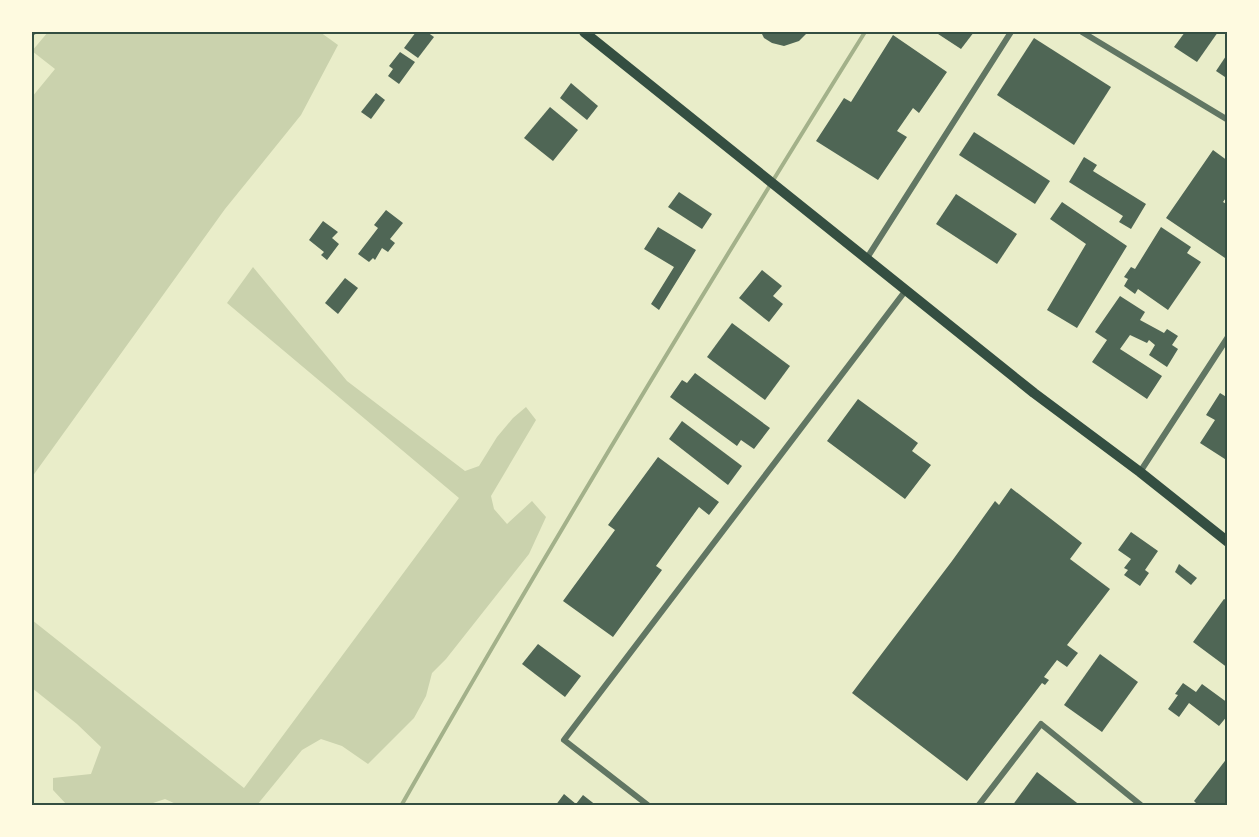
<svg xmlns="http://www.w3.org/2000/svg" width="1259" height="837" viewBox="0 0 1259 837" font-family="Mulish,sans-serif">
	<style>
		.green { fill: #cad2ad }
		.lines { fill: none; stroke-linecap: round; stroke-linejoin: round }
		.stream { stroke: #a3b18a; stroke-width: 4 }
		.building { fill: #4f6655 }
		.minor { stroke: #617663; stroke-width: 6 }
		.primary { stroke: #344e41; stroke-width: 10 }
		.neatline { fill: none; stroke: #344e41; stroke-width: 2 }
	</style>
	<rect width="100%" height="100%" fill="#e9edc9"/>
	<g class="green">
		<path d="M48,32H320L338,45L301,115L225,209L32,477V97L55,69L32,51Z"/>
		<path d="M253,267L347,381L465,471L479,466L497,437L513,418L526,407L536,420L491,496L494,509L507,524L532,501L546,517L529,554L446,659L432,673L426,696L414,718L368,764L342,746L321,739L302,750L257,805H178L165,799L147,805H67L53,790V778L91,774L101,747L77,724L32,688V620L244,788L459,498L227,303Z"/>
	</g>
	<g class="lines">
		<path class="stream" d="M401,806C550,544 706,287 865,32"/>
	</g>
	<g class="building">
		<path d="M416,32H427L434,37L418,58L404,48Z"/>
		<path d="M761,32H808L799,41L784,46L772,43L764,38Z"/>
		<path d="M935,32H974L961,49Z"/>
		<path d="M1185,32H1218L1197,62L1174,47Z"/>
		<path d="M893,35L947,72L919,113L913,108L897,131L907,137L878,180L816,141L844,98L851,102Z"/>
		<path d="M1034,38L1111,87L1074,145L997,95Z"/>
		<path d="M400,52L415,62L399,84L388,76L393,69L389,66Z"/>
		<path d="M1228,53V79L1216,71Z"/>
		<path d="M571,83L598,106L587,120L560,98Z"/>
		<path d="M376,93L385,100L371,119L361,112Z"/>
		<path d="M550,107L578,130L553,161L524,138Z"/>
		<path d="M974,132L1050,181L1035,204L959,155Z"/>
		<path d="M1213,150L1228,161V195L1223,202L1228,205V260L1166,218Z"/>
		<path d="M1084,157L1097,165L1093,171L1146,204L1131,229L1119,222L1123,216L1069,182Z"/>
		<path d="M679,192L712,214L702,229L668,207Z"/>
		<path d="M956,194L1017,234L997,264L936,224Z"/>
		<path d="M1062,202L1127,246L1077,328L1047,310L1086,244L1050,219Z"/>
		<path d="M386,210L403,223L390,239L395,243L388,252L382,248L375,260L373,258L369,262L358,254L378,228L374,225Z"/>
		<path d="M323,221L338,232L332,238L339,244L327,260L321,255L324,252L309,240Z"/>
		<path d="M658,227L696,250L659,310L651,304L674,267L644,249Z"/>
		<path d="M1161,227L1191,247L1187,253L1201,262L1168,310L1138,289L1135,294L1124,286L1128,279L1124,277L1131,267L1135,269Z"/>
		<path d="M762,270L782,286L773,296L783,304L769,322L739,298Z"/>
		<path d="M345,278L358,288L338,314L325,303Z"/>
		<path d="M1120,296L1145,312L1140,320L1164,333L1167,329L1178,336L1172,345L1178,349L1167,367L1149,355L1155,345L1149,340L1147,343L1130,335L1120,349L1162,376L1147,399L1092,362L1107,340L1095,332Z"/>
		<path d="M732,323L790,366L765,400L707,357Z"/>
		<path d="M695,373L770,428L754,449L741,440L737,446L670,397L682,380L687,383Z"/>
		<path d="M1220,393L1228,398V461L1200,443L1215,420L1206,415Z"/>
		<path d="M858,399L918,443L912,451L931,465L905,499L827,441Z"/>
		<path d="M682,421L742,466L728,485L669,439Z"/>
		<path d="M658,457L719,502L709,515L699,507L656,566L662,570L613,637L563,601L615,530L608,525Z"/>
		<path d="M1011,488L1082,543L1070,559L1110,589L1067,645L1078,653L1067,667L1057,660L1044,677L1049,680L1045,685L1042,683L967,781L852,693L952,561L995,501L999,505Z"/>
		<path d="M1131,532L1158,551L1145,570L1149,573L1140,586L1124,575L1128,570L1124,568L1131,559L1118,550Z"/>
		<path d="M1179,564L1197,578L1191,585L1175,572Z"/>
		<path d="M1224,599L1228,601V668L1193,642Z"/>
		<path d="M538,644L581,676L565,697L522,664Z"/>
		<path d="M1100,654L1138,682L1102,732L1064,705Z"/>
		<path d="M1183,683L1196,692L1202,684L1228,703V715L1219,726L1189,703L1179,717L1168,709L1178,695L1175,694Z"/>
		<path d="M1228,757V806H1199L1194,801Z"/>
		<path d="M1037,772L1081,806H1012Z"/>
		<path d="M564,794L576,804L583,795L597,806H555Z"/>
	</g>
	<g class="lines">
		<g class="minor">
			<path d="M32,32H33"/>
			<path d="M1082,32L1228,120"/>
			<path d="M867,258L1011,32"/>
			<path d="M1140,472L1228,337"/>
			<path d="M649,806L564,740L906,290"/>
			<path d="M978,806L1041,724L1142,806"/>
		</g>
		<path class="primary" d="M584,32L1034,393L1140,472L1228,542"/>
	</g>
	<rect width="1259" height="837" fill="none" stroke="#fefae0" stroke-width="66"/>
	<rect x="33" y="33" width="1193" height="771" class="neatline"/>
</svg>
